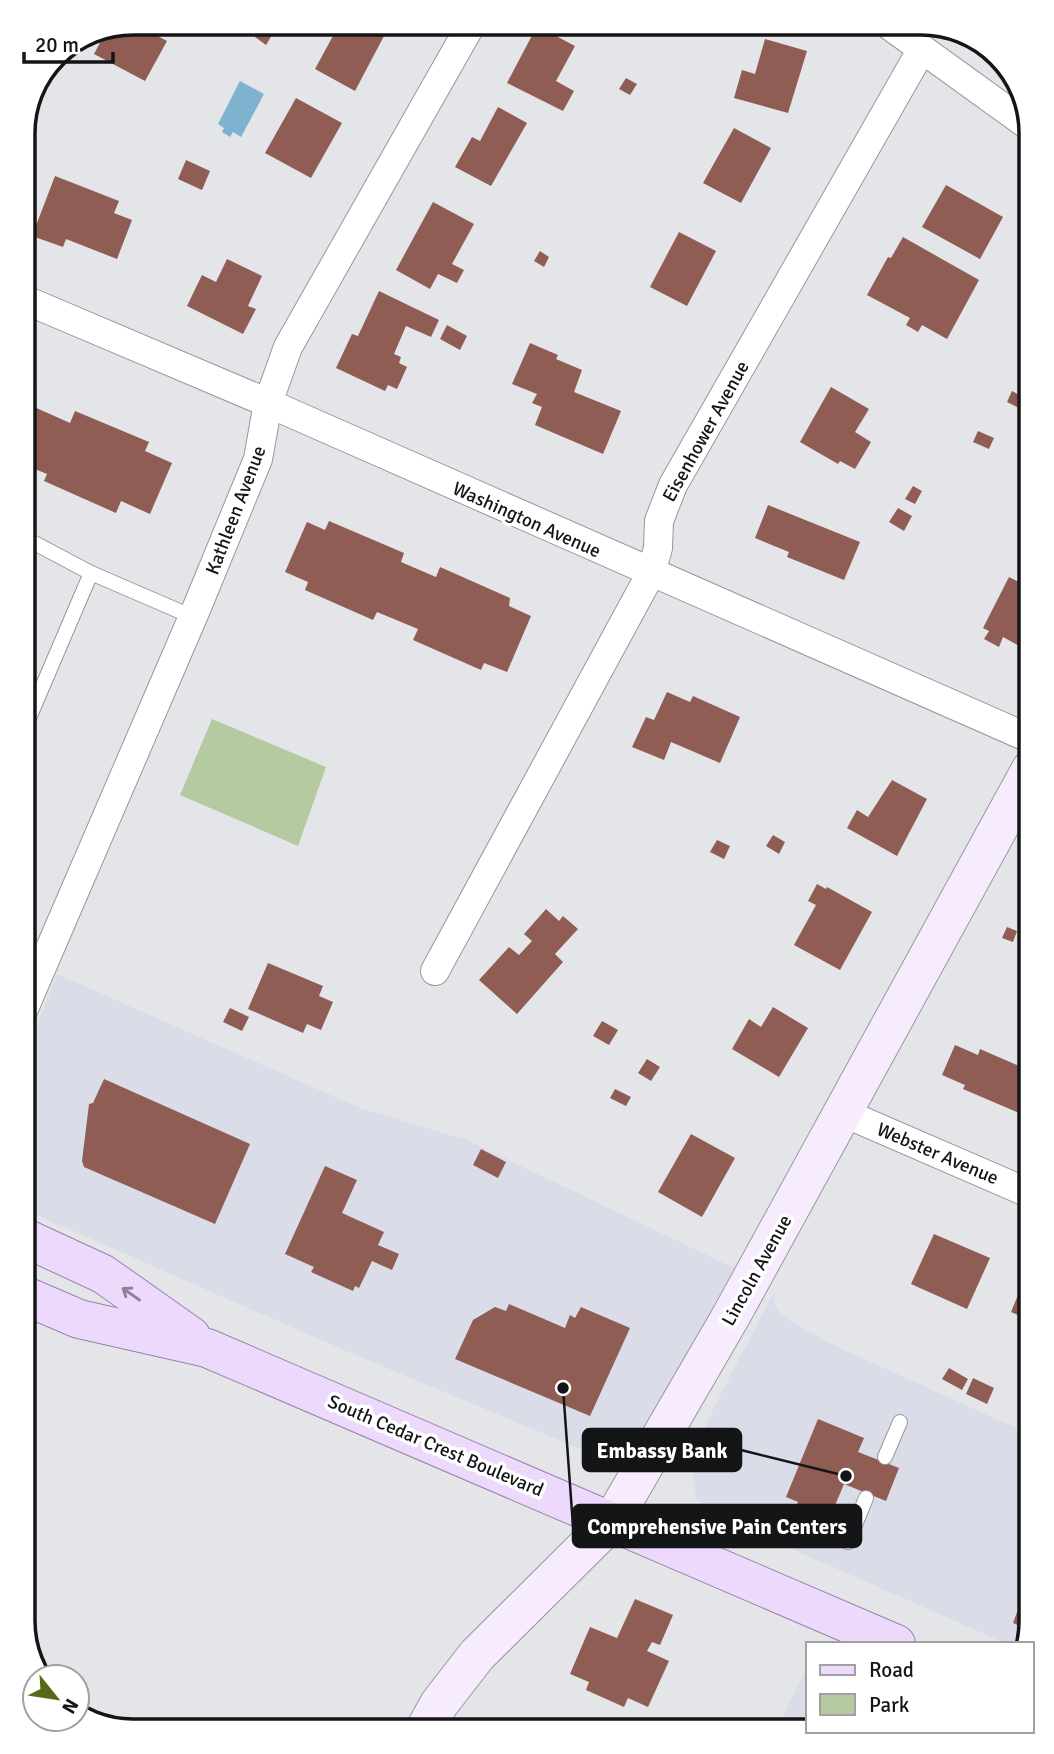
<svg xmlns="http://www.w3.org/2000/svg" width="1054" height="1754" viewBox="0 0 1054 1754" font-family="Signika,sans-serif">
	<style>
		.built { fill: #dadce8 }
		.green { fill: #b6caa1 }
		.water { fill: #7fb2ce }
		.building { fill: #8f5d54 }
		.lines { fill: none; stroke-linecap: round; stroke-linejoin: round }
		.lane-casing { stroke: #98989c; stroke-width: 16 }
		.street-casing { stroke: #98989c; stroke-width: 30 }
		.secondary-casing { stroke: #98989c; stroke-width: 40 }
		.primary-casing { stroke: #9984aa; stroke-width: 40 }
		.lane { stroke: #fff; stroke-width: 14 }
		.street { stroke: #fff; stroke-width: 28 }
		.secondary { stroke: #f6ecfd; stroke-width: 38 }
		.primary { stroke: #edd9fb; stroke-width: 38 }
		.oneway { stroke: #8b8194 }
		.labels { text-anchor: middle; stroke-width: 7; stroke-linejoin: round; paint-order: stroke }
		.street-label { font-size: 19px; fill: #141516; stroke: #fff }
		.rim { fill: none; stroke: #141516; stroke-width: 3.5 }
		.leader { fill: none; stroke: #141516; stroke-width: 2.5 }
		.callout-dot { fill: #141516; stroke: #fff; stroke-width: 2.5 }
		.callout { fill: #141516; stroke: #141516; stroke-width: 2.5 }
		.callout-label { font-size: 21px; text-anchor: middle; font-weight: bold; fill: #fff }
	</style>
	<rect width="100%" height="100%" fill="#e4e5e9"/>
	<g class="built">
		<path d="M57,974L360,1108L467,1140L734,1268L703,1329L645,1425L629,1439L601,1451L578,1448L339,1348L23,1209V1061Z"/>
		<path d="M774,1292L775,1306L781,1315L827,1342L1031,1435V1621L1024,1644H1007L724,1519L707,1511L696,1497L693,1471L701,1439L713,1409Z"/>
		<path d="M807,1667V1731H776Z"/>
	</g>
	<path class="green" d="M212,719L326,767L298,846L180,795Z"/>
	<path class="water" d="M240,81L264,94L241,137L233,132L230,137L222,132L224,128L218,124Z"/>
	<g class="building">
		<path d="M133,23L167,41L145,81L94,54L104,35Z"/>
		<path d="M264,23L275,30L266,45L255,37Z"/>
		<path d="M340,23H359L384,36L355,91L315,69Z"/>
		<path d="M537,26L575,46L556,81L574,91L563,111L507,83Z"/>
		<path d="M765,39L807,51L788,113L734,98L742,70L755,74Z"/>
		<path d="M626,78L637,84L630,95L619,89Z"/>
		<path d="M296,98L342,123L311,178L265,153Z"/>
		<path d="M498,107L527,123L491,186L455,167L472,137L480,141Z"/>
		<path d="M734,128L771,148L741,203L703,183Z"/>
		<path d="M186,160L210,171L202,190L178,179Z"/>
		<path d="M55,176L119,201L114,213L132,220L117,259L66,239L63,247L32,236Z"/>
		<path d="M946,185L1003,217L980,259L922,227Z"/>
		<path d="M433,202L474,224L452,264L464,270L457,283L438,274L430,289L396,270Z"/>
		<path d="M679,232L716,251L687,306L650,287Z"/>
		<path d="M903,237L979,280L947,339L922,325L918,332L906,325L910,318L867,295L888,257L891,258Z"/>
		<path d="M540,251L549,257L544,267L534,261Z"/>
		<path d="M227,259L262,276L248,306L256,309L243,334L187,306L202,275L216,282Z"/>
		<path d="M379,291L439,320L431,337L406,326L394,354L401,357L399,363L407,367L397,389L388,385L385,391L336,368L352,334L358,336Z"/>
		<path d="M447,325L467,336L460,350L440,339Z"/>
		<path d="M530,343L558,355L556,359L582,370L574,392L621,411L603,454L535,425L542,407L532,403L537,394L512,384Z"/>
		<path d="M831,387L869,409L855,432L871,442L855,469L840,461L838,464L800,442Z"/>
		<path d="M1012,391L1029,400L1023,410L1007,402Z"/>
		<path d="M23,402L70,423L75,411L149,442L145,451L172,463L150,514L121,501L116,513L44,481L47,474L23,464Z"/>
		<path d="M978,431L994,438L989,449L973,442Z"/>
		<path d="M913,486L922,491L915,504L905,499Z"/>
		<path d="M768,505L860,542L844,580L787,557L789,552L755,538Z"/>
		<path d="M898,508L912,516L904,531L889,522Z"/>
		<path d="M329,521L404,553L401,562L436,577L440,567L510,598L509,606L531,616L507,672L484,663L481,670L413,640L418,629L377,612L373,620L305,590L308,582L285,572L307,522L325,530Z"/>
		<path d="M1009,577L1031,588V625L1021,647L1003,637L999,647L984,639L989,631L983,628Z"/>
		<path d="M667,692L690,702L693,696L740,717L720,763L671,742L664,760L632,747L646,717L654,720Z"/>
		<path d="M892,780L927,799L897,856L847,828L857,810L868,817Z"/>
		<path d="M773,835L785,842L779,854L766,846Z"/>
		<path d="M717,840L730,846L724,859L710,852Z"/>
		<path d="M817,884L826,889L827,887L872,912L840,970L794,945L816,905L808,901Z"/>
		<path d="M546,909L559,921L563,916L578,929L555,954L563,962L517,1014L479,980L509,947L519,955L532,941L524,934Z"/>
		<path d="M1007,927L1017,931L1013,942L1002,938Z"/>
		<path d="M268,963L323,986L319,996L333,1002L321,1030L307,1024L303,1033L248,1009Z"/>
		<path d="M773,1007L808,1028L779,1077L732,1049L749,1019L761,1027Z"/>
		<path d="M230,1008L249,1017L242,1031L223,1022Z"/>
		<path d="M602,1021L618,1030L609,1045L593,1036Z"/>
		<path d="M955,1045L978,1055L980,1049L1031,1071V1118L963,1089L965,1085L942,1075Z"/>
		<path d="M647,1059L660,1067L651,1081L638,1073Z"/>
		<path d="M104,1079L250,1144L215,1224L84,1167L82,1161L89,1104L93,1103Z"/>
		<path d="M615,1089L631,1097L626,1106L610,1098Z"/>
		<path d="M691,1134L735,1158L702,1217L658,1192Z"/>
		<path d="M481,1149L506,1162L498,1178L473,1165Z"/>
		<path d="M325,1166L357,1180L342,1213L384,1232L378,1245L399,1254L392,1270L372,1261L359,1288L355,1286L353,1291L311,1272L314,1267L285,1254Z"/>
		<path d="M934,1234L990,1258L967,1309L911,1284Z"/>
		<path d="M1025,1278L1031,1281V1344L1019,1339L1027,1319L1011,1312Z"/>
		<path d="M509,1304L565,1328L570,1315L575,1318L581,1307L630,1328L590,1416L455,1359L473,1320L495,1307L506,1311Z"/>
		<path d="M949,1368L968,1379L962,1390L942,1379Z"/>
		<path d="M973,1378L994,1388L987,1404L966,1394Z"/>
		<path d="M818,1419L864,1438L858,1452L899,1468L886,1501L844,1484L831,1515L823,1512L821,1517L796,1507L798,1502L786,1497Z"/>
		<path d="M1025,1591L1031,1593V1621L1029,1630L1013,1623Z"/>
		<path d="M635,1599L673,1615L660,1645L652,1642L647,1651L669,1661L648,1707L628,1698L624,1707L586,1690L589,1682L570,1674L590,1627L617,1638Z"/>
	</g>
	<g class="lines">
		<g class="lane-casing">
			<g id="lane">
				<path d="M23,537L91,573L193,617"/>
				<path d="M23,732L91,573"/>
				<path d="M885,1457L900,1422"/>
				<path d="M848,1542L866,1498"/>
			</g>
		</g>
		<g class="street-casing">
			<g id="street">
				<path d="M886,23L1030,127"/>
				<path d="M23,299L268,403L1031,739"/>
				<path d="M435,971L651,573L658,548L659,521L673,485L922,49"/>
				<path d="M23,1011L195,612L258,459L268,403L288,347L472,23"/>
				<path d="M844,1113L1031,1194"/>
			</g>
		</g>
		<g class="secondary-casing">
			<path id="secondary" d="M424,1731L439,1704L477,1655L612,1521L731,1316L1031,769"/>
		</g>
		<g class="primary-casing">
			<g id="primary">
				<path d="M23,1237L103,1274L191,1336"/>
				<path d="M23,1295L79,1319L207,1348L896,1644"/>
			</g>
		</g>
		<use href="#lane" class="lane"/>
		<use href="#street" class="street"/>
		<use href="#secondary" class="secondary"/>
		<use href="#primary" class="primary"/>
	</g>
	<defs><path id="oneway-shaft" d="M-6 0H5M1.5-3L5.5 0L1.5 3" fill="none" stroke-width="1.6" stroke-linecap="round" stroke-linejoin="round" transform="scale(1.75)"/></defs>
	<use class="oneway" href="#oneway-shaft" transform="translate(131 1294) rotate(-145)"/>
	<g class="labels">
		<g class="street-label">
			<text transform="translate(705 431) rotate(-61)" y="7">Eisenhower Avenue</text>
			<text transform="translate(235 510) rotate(-69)" y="7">Kathleen Avenue</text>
			<text transform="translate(527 519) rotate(24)" y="7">Washington Avenue</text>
			<text transform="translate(938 1153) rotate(23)" y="7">Webster Avenue</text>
			<text transform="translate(756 1270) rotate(-61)" y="7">Lincoln Avenue</text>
			<text transform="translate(436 1445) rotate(23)" y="7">South Cedar Crest Boulevard</text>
		</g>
	</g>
	<path d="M0 0H1054V1754H0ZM133 35H921A98 98 0 0 1 1019 133V1621A98 98 0 0 1 921 1719H133A98 98 0 0 1 35 1621V133A98 98 0 0 1 133 35Z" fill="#fff" fill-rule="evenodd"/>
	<path class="rim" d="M133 35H921A98 98 0 0 1 1019 133V1621A98 98 0 0 1 921 1719H133A98 98 0 0 1 35 1621V133A98 98 0 0 1 133 35Z"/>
	<path class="leader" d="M846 1476L741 1450M563 1388L573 1526"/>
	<g class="callout-dot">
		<circle cx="846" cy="1476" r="7"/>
		<circle cx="563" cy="1388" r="7"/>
	</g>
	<g class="callout">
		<rect x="583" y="1429" width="158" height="42" rx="7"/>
		<rect x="573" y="1505" width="288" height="42" rx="7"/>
	</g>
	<g class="callout-label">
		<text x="662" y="1458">Embassy Bank</text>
		<text x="717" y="1534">Comprehensive Pain Centers</text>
	</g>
	<rect x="806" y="1642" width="228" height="91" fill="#ffffff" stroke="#a1a1a2" stroke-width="2"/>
	<rect x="820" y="1665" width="35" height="10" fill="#edd9fb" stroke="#a1a1a2" stroke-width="2"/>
	<text x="869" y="1677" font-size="21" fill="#141516">Road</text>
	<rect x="820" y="1694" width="35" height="21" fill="#b6caa1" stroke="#a1a1a2" stroke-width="2"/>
	<text x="869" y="1712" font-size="21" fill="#141516">Park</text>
	<g transform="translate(56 1698) rotate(120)"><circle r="33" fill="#ffffff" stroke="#a1a1a2" stroke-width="2"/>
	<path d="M0-5L12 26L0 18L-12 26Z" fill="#556916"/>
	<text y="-10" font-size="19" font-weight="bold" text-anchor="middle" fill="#141516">N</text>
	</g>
	<path d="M24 52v10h89v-10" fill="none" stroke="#141516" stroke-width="3.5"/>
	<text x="35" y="52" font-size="21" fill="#141516" stroke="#ffffff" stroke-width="5" paint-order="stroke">20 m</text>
</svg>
